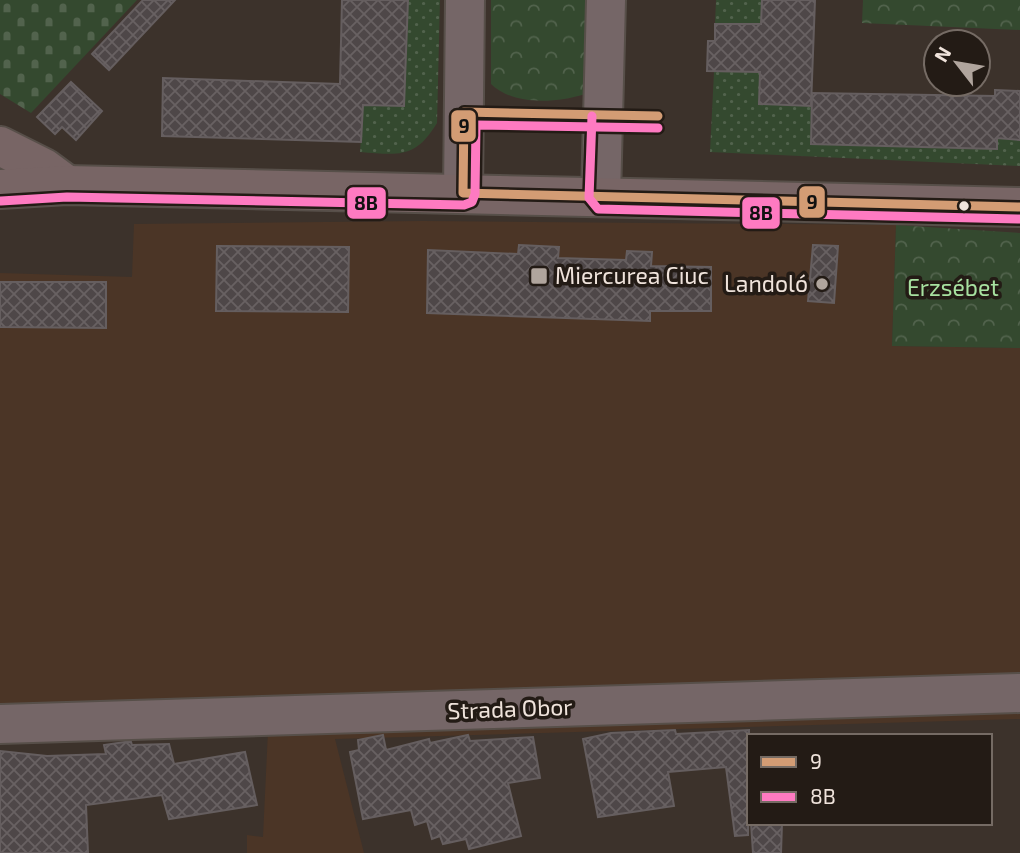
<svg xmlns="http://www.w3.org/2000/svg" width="1020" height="853" viewBox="0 0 1020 853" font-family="'Exo 2',sans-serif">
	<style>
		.built { fill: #4b3526 }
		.grass { fill: url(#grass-dots) }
		.cemetery { fill: url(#cemetery-stones) }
		.park { fill: url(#park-crowns) }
		.building { fill: url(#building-cross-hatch); stroke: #655e5f; stroke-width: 2 }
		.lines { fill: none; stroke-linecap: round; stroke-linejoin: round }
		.tertiary-casing { stroke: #574f49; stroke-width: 42 }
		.primary-casing { stroke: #574f49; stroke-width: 42 }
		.tertiary { stroke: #756667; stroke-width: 38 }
		.primary { stroke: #786565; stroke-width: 38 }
		.bus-1-casing { stroke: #231b15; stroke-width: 14 }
		.bus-2-casing { stroke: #231b15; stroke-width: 14 }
		.bus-1 { stroke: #d39c74; stroke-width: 9 }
		.bus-2 { stroke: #fe7ac1; stroke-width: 9 }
		.bus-dot { fill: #efe3db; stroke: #231b15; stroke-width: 2.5 }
		.poi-dot { fill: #b0a59d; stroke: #231b15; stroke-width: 2.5 }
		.labels { text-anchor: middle; stroke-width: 7; stroke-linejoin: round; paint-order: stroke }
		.poi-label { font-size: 23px; fill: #efe3db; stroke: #231b15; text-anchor: start }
		.park-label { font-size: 23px; fill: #a7e1a0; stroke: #231b15 }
		.street-label { font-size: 23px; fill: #efe3db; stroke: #231b15 }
		.line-badge { stroke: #231b15; stroke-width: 2.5 }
		.pale-badge-label { font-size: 19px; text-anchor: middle; font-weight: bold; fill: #111 }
	</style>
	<defs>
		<pattern id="grass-dots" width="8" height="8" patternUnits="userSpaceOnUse" patternTransform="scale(1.75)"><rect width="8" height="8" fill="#34492f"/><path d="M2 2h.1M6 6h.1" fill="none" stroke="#52634d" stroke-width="1.8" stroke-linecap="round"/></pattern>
		<pattern id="cemetery-stones" width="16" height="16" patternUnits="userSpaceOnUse" patternTransform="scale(1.75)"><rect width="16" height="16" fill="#34492f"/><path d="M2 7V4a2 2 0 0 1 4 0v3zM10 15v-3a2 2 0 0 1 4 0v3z" fill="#52634d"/></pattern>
		<pattern id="park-crowns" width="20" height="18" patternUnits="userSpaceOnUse" patternTransform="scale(1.75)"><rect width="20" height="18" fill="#34492f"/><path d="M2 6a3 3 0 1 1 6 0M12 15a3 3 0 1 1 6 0" fill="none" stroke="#52634d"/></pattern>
		<pattern id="building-cross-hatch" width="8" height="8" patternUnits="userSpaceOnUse" patternTransform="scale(1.75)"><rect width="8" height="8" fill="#4e4748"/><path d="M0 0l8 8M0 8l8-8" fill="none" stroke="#686162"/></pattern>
	</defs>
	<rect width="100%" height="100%" fill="#3c322b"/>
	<path class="built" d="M423,221L896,225L892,346L1020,348V719L335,739L364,853H247V835L263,837L268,731L0,737V273L132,277L134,224Z"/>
	<g class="grass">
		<path d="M408,0H440L437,123C415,159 399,155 360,152L363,105L404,106Z"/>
		<path d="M716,0H762L759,104L811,106V144L996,149L997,138L1020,140V166L710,152L714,72L731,71L715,24Z"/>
	</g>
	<path class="cemetery" d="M0,0H137L31,113L0,94Z"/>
	<g class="park">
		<path d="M491,0H597L585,94C556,103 514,106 491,84Z"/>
		<path d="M863,0H1020V30L862,23Z"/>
		<path d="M896,225L1020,233V348L892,346Z"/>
	</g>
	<g class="building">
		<path d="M143,0H175L109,70L92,54Z"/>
		<path d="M342,0H408L404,106L363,105L361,142L162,136L163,78L340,84Z"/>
		<path d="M762,0H815L811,106L759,104L760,72L707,71L708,41H715V24H761Z"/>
		<path d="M71,82L102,111L76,140L62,127L55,134L37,117Z"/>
		<path d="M995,90L1020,91V140L997,138V149L811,144L812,93L995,96Z"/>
		<path d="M519,245L559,247L558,258L626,260L627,251L652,252L651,266L711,267V311H650V321L427,313L428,250L518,254Z"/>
		<path d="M813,245L838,246L834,303L808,301Z"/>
		<path d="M217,246L349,247L348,312L216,311Z"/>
		<path d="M0,282H106V328L0,327Z"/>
		<path d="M675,730L676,734L749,730L748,835L735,836L726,767L668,772L674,806L598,817L583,739L611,733Z"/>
		<path d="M383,735L386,750L429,739L430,743L468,735L470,741L533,737L540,778L508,783L521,836L469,849L466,839L443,844L440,836L432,839L427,821L415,825L411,810L363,819L350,752L359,750L358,740Z"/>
		<path d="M125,742H131L132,745L169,744L174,764L245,752L257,805L169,819L162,795L86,805L88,853H0V751L47,756L106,754L104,745Z"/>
		<path d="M751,823H782L781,853H753Z"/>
	</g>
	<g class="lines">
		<g class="tertiary-casing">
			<g id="tertiary">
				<path d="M463,193L465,0"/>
				<path d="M601,197L606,0"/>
				<path d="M0,724L1020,693"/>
			</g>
		</g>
		<g class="primary-casing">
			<g id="primary">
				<path d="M0,146L44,168L67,185"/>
				<path d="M0,189L67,185L1020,207"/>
			</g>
		</g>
		<use href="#tertiary" class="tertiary"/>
		<use href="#primary" class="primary"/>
		<g class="bus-1-casing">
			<path id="bus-1" d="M658,116L464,112L463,193L1020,207"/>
		</g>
		<g class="bus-2-casing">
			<g id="bus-2">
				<path d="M592,116L589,198L598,209L1020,219"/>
				<path d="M1,201L67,197L464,205L472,202L475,194L476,125L658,128"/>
			</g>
		</g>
		<use href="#bus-1" class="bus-1"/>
		<use href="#bus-2" class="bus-2"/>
	</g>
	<circle class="bus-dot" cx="964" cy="206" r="6"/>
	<g class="poi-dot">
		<rect x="530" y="267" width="18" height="18" rx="3.5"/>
		<circle cx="822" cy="284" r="7"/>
	</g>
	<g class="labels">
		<g class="poi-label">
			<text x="555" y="284">Miercurea Ciuc</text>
			<text x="808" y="292" text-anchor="end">Landoló</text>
		</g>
		<g class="park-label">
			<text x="953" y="296">Erzsébet</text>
		</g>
		<g class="street-label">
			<text transform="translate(510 709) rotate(-2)" y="8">Strada Obor</text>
		</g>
	</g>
	<g class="line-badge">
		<rect x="450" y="109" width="27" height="34" rx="7" fill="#d39c74"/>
		<rect x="798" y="185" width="28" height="34" rx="7" fill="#d39c74"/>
		<rect x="346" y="186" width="41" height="34" rx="7" fill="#fe7ac1"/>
		<rect x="741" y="196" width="40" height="34" rx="7" fill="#fe7ac1"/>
	</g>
	<g class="pale-badge-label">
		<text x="464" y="133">9</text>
		<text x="812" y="209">9</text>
		<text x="366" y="210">8B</text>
		<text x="761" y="220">8B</text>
	</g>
	<rect x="747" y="734" width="245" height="91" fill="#231b15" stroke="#756b64" stroke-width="2"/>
	<rect x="761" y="757" width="35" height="10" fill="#d39c74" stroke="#756b64" stroke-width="2"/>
	<text x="810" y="769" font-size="21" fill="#efe3db">9</text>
	<rect x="761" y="792" width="35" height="10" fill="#fe7ac1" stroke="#756b64" stroke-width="2"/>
	<text x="810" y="804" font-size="21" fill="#efe3db">8B</text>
	<g transform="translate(957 63) rotate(301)"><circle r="33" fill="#231b15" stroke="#756b64" stroke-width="2"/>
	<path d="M0-5L12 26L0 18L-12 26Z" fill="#b0a59d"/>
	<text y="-10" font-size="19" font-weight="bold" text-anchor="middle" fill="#efe3db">N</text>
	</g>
</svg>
